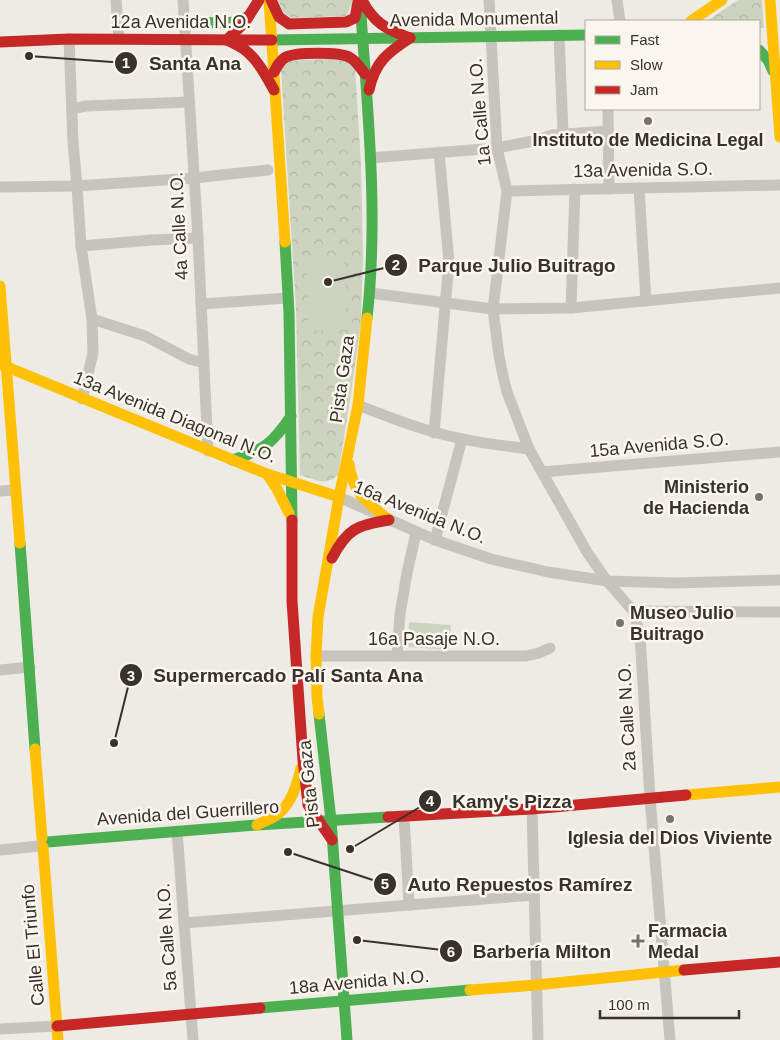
<svg xmlns="http://www.w3.org/2000/svg" width="780" height="1040" viewBox="0 0 780 1040" font-family="Arial,sans-serif">
	<style>
		.park { fill: url(#park-crowns) }
		.pitch { fill: #ccd4bf }
		.lines { fill: none; stroke-linecap: round; stroke-linejoin: round }
		.street { stroke: #c7c3bd; stroke-width: 11 }
		.fast { stroke: #4caf50; stroke-width: 11 }
		.slow { stroke: #ffc107; stroke-width: 11 }
		.jam { stroke: #c62828; stroke-width: 11 }
		.poi-dot { fill: #78726c; stroke: #faf6ed; stroke-width: 2 }
		.labels { text-anchor: middle; stroke-width: 5; stroke-linejoin: round; paint-order: stroke }
		.street-label { font-size: 18px; fill: #39312b; stroke: #faf6ed }
		.poi-label { font-size: 18px; font-weight: bold; fill: #39312b; stroke: #faf6ed }
		.leader { fill: none; stroke: #39312b; stroke-width: 2 }
		.callout-dot { fill: #39312b; stroke: #faf6ed; stroke-width: 2 }
		.mark-label { font-size: 15px; text-anchor: middle; font-weight: bold; fill: #fff }
		.callout-label { font-size: 19px; text-anchor: middle; font-weight: bold; fill: #39312b; stroke: #faf6ed; stroke-width: 5; stroke-linejoin: round; paint-order: stroke }
	</style>
	<defs>
		<pattern id="park-crowns" width="20" height="18" patternUnits="userSpaceOnUse" patternTransform="scale(1.25)"><rect width="20" height="18" fill="#ccd4bf"/><path d="M2 6a3 3 0 1 1 6 0M12 15a3 3 0 1 1 6 0" fill="none" stroke="#b0b6a4"/></pattern>
	</defs>
	<rect width="100%" height="100%" fill="#eeebe4"/>
	<g class="park">
		<path d="M278,0H354L346,16L292,18L284,13Z"/>
		<path d="M738,0H762L764,28H759V21H707Z"/>
		<path d="M346,58L355,67L361,164L363,254L361,323L350,400L338,475C326,487 314,479 300,475L296,309L281,69L288,61Z"/>
	</g>
	<g class="pitch">
		<path d="M344,256L347,330L309,331L307,257Z"/>
		<path d="M409,622L451,625L449,650L407,647Z"/>
	</g>
	<g class="lines">
		<g class="street">
			<path d="M116,0L119,39"/>
			<path d="M183,0L198,238L208,451"/>
			<path d="M489,0L497,148L507,191L493,309L499,356L503,376L507,392L529,449L587,552L607,581L633,611L640,635L650,798L670,1040"/>
			<path d="M617,0L620,21"/>
			<path d="M559,35L563,133"/>
			<path d="M69,39L73,142L77,186L81,246L92,319L93,353L82,399"/>
			<path d="M72,109L86,106L189,102"/>
			<path d="M608,109L609,189"/>
			<path d="M370,158L497,148L538,140L552,135L608,131"/>
			<path d="M0,187L77,186L194,178L268,170"/>
			<path d="M639,188L646,301"/>
			<path d="M507,191L780,185"/>
			<path d="M81,246L152,240L198,238"/>
			<path d="M370,293L493,309L571,308L780,288"/>
			<path d="M201,304L288,298"/>
			<path d="M571,308L575,189"/>
			<path d="M92,319L145,336L189,359L204,363"/>
			<path d="M358,405C383,415 408,425 434,432C465,441 497,445 529,449"/>
			<path d="M434,433L449,262L439,152"/>
			<path d="M542,472L780,452"/>
			<path d="M0,491L15,490"/>
			<path d="M339,497L435,540L491,559L548,572L607,581L675,583L780,580"/>
			<path d="M435,540L462,439"/>
			<path d="M633,611L780,612"/>
			<path d="M316,656H526L539,653L550,648"/>
			<path d="M397,656L400,614L407,573L416,533"/>
			<path d="M0,670L30,667"/>
			<path d="M532,809L538,1040"/>
			<path d="M404,816L409,905"/>
			<path d="M177,831L193,1040"/>
			<path d="M0,850L40,846"/>
			<path d="M184,923L534,895"/>
			<path d="M0,1029L57,1026"/>
		</g>
		<g class="fast">
			<path d="M360,0C367,106 379,213 367,318"/>
			<path d="M184,22L224,23L234,22L249,16"/>
			<path d="M272,40L586,35"/>
			<path d="M759,50L768,60L773,71"/>
			<path d="M285,242L289,313L292,520"/>
			<path d="M232,460C263,451 273,443 291,416"/>
			<path d="M20,543L35,749"/>
			<path d="M319,714L331,820L347,1040"/>
			<path d="M47,842L257,825L388,817"/>
			<path d="M260,1008L470,990"/>
		</g>
		<g class="slow">
			<path d="M269,0L285,242"/>
			<path d="M770,0L780,137"/>
			<path d="M691,21L722,0"/>
			<path d="M0,286L20,543"/>
			<path d="M0,364L267,474L339,497"/>
			<path d="M349,464C353,494 367,502 389,520"/>
			<path d="M267,474L277,489L289,513"/>
			<path d="M319,714L317,697L316,656L318,617L339,497L358,405L367,318"/>
			<path d="M35,749L42,838"/>
			<path d="M686,795L780,787"/>
			<path d="M257,825C264,821 272,819 278,814C292,803 297,784 301,768"/>
			<path d="M43,847L58,1040"/>
			<path d="M470,990L536,985L684,970"/>
		</g>
		<g class="jam">
			<path d="M259,0L245,22L227,40C233,43 240,46 245,50C258,60 266,76 274,90"/>
			<path d="M271,0L279,17L289,24L346,22L355,18L358,2"/>
			<path d="M362,0C373,22 387,30 410,38"/>
			<path d="M0,42L69,39L272,40"/>
			<path d="M274,72C277,66 280,60 286,57C297,52 339,52 349,57C356,60 360,68 365,74"/>
			<path d="M369,90C375,62 387,53 410,38"/>
			<path d="M292,520V601L303,760L308,805L332,840"/>
			<path d="M332,558C347,529 357,525 389,520"/>
			<path d="M388,817L532,809L686,795"/>
			<path d="M684,970L780,962"/>
			<path d="M57,1026L260,1008"/>
		</g>
	</g>
	<g class="poi-dot">
		<circle cx="648" cy="121" r="5"/>
		<circle cx="759" cy="497" r="5"/>
		<circle cx="620" cy="623" r="5"/>
		<circle cx="670" cy="819" r="5"/>
		<path d="M635.5 933.5h5v5h5v5h-5v5h-5v-5h-5v-5h5z"/>
	</g>
	<g class="labels">
		<g class="street-label">
			<text transform="translate(474 19) rotate(-1)" y="6">Avenida Monumental</text>
			<text x="181" y="28">12a Avenida N.O.</text>
			<text transform="translate(480 112) rotate(-95)" y="6">1a Calle N.O.</text>
			<text transform="translate(643 170) rotate(-1)" y="6">13a Avenida S.O.</text>
			<text transform="translate(179 226) rotate(-93)" y="6">4a Calle N.O.</text>
			<text transform="translate(342 379) rotate(-82)" y="6">Pista Gaza</text>
			<text transform="translate(175 417) rotate(22)" y="6">13a Avenida Diagonal N.O.</text>
			<text transform="translate(659 445) rotate(-5)" y="6">15a Avenida S.O.</text>
			<text transform="translate(420 512) rotate(22)" y="6">16a Avenida N.O.</text>
			<text x="434" y="645">16a Pasaje N.O.</text>
			<text transform="translate(627 717) rotate(-93)" y="6">2a Calle N.O.</text>
			<text transform="translate(309 784) rotate(-96)" y="6">Pista Gaza</text>
			<text transform="translate(188 813) rotate(-4)" y="6">Avenida del Guerrillero</text>
			<text transform="translate(167 937) rotate(-94)" y="6">5a Calle N.O.</text>
			<text transform="translate(33 945) rotate(-95)" y="6">Calle El Triunfo</text>
			<text transform="translate(359 982) rotate(-5)" y="6">18a Avenida N.O.</text>
		</g>
		<g class="poi-label">
			<text x="648" y="146">Instituto de Medicina Legal</text>
			<text x="749" y="493" text-anchor="end">Ministerio<tspan x="749" dy="21">de Hacienda</tspan></text>
			<text x="630" y="619" text-anchor="start">Museo Julio<tspan x="630" dy="21">Buitrago</tspan></text>
			<text x="670" y="844">Iglesia del Dios Viviente</text>
			<text x="648" y="937" text-anchor="start">Farmacia<tspan x="648" dy="21">Medal</tspan></text>
		</g>
	</g>
	<path class="leader" d="M29 56L126 63M328 282L396 265M114 743L131 675M350 849L430 801M288 852L385 884M357 940L451 951"/>
	<g class="callout-dot">
		<circle cx="29" cy="56" r="5"/>
		<circle cx="328" cy="282" r="5"/>
		<circle cx="114" cy="743" r="5"/>
		<circle cx="350" cy="849" r="5"/>
		<circle cx="288" cy="852" r="5"/>
		<circle cx="357" cy="940" r="5"/>
		<circle cx="126" cy="63" r="12"/>
		<circle cx="396" cy="265" r="12"/>
		<circle cx="131" cy="675" r="12"/>
		<circle cx="430" cy="801" r="12"/>
		<circle cx="385" cy="884" r="12"/>
		<circle cx="451" cy="951" r="12"/>
	</g>
	<g class="mark-label">
		<text x="126" y="68">1</text>
		<text x="396" y="270">2</text>
		<text x="131" y="681">3</text>
		<text x="430" y="806">4</text>
		<text x="385" y="889">5</text>
		<text x="451" y="957">6</text>
	</g>
	<g class="callout-label">
		<text x="195" y="70">Santa Ana</text>
		<text x="517" y="272">Parque Julio Buitrago</text>
		<text x="288" y="682">Supermercado Palí Santa Ana</text>
		<text x="512" y="808">Kamy's Pizza</text>
		<text x="520" y="891">Auto Repuestos Ramírez</text>
		<text x="542" y="958">Barbería Milton</text>
	</g>
	<rect x="585" y="20" width="175" height="90" fill="#faf6ed" stroke="#ada79f"/>
	<rect x="595" y="36" width="25" height="8" fill="#4caf50" stroke="#ada79f"/>
	<text x="630" y="45" font-size="15" fill="#39312b">Fast</text>
	<rect x="595" y="61" width="25" height="8" fill="#ffc107" stroke="#ada79f"/>
	<text x="630" y="70" font-size="15" fill="#39312b">Slow</text>
	<rect x="595" y="86" width="25" height="8" fill="#c62828" stroke="#ada79f"/>
	<text x="630" y="95" font-size="15" fill="#39312b">Jam</text>
	<path d="M600 1010v8h139v-8" fill="none" stroke="#39312b" stroke-width="2.5"/>
	<text x="608" y="1010" font-size="15" fill="#39312b" stroke="#faf6ed" stroke-width="4" paint-order="stroke">100 m</text>
</svg>
